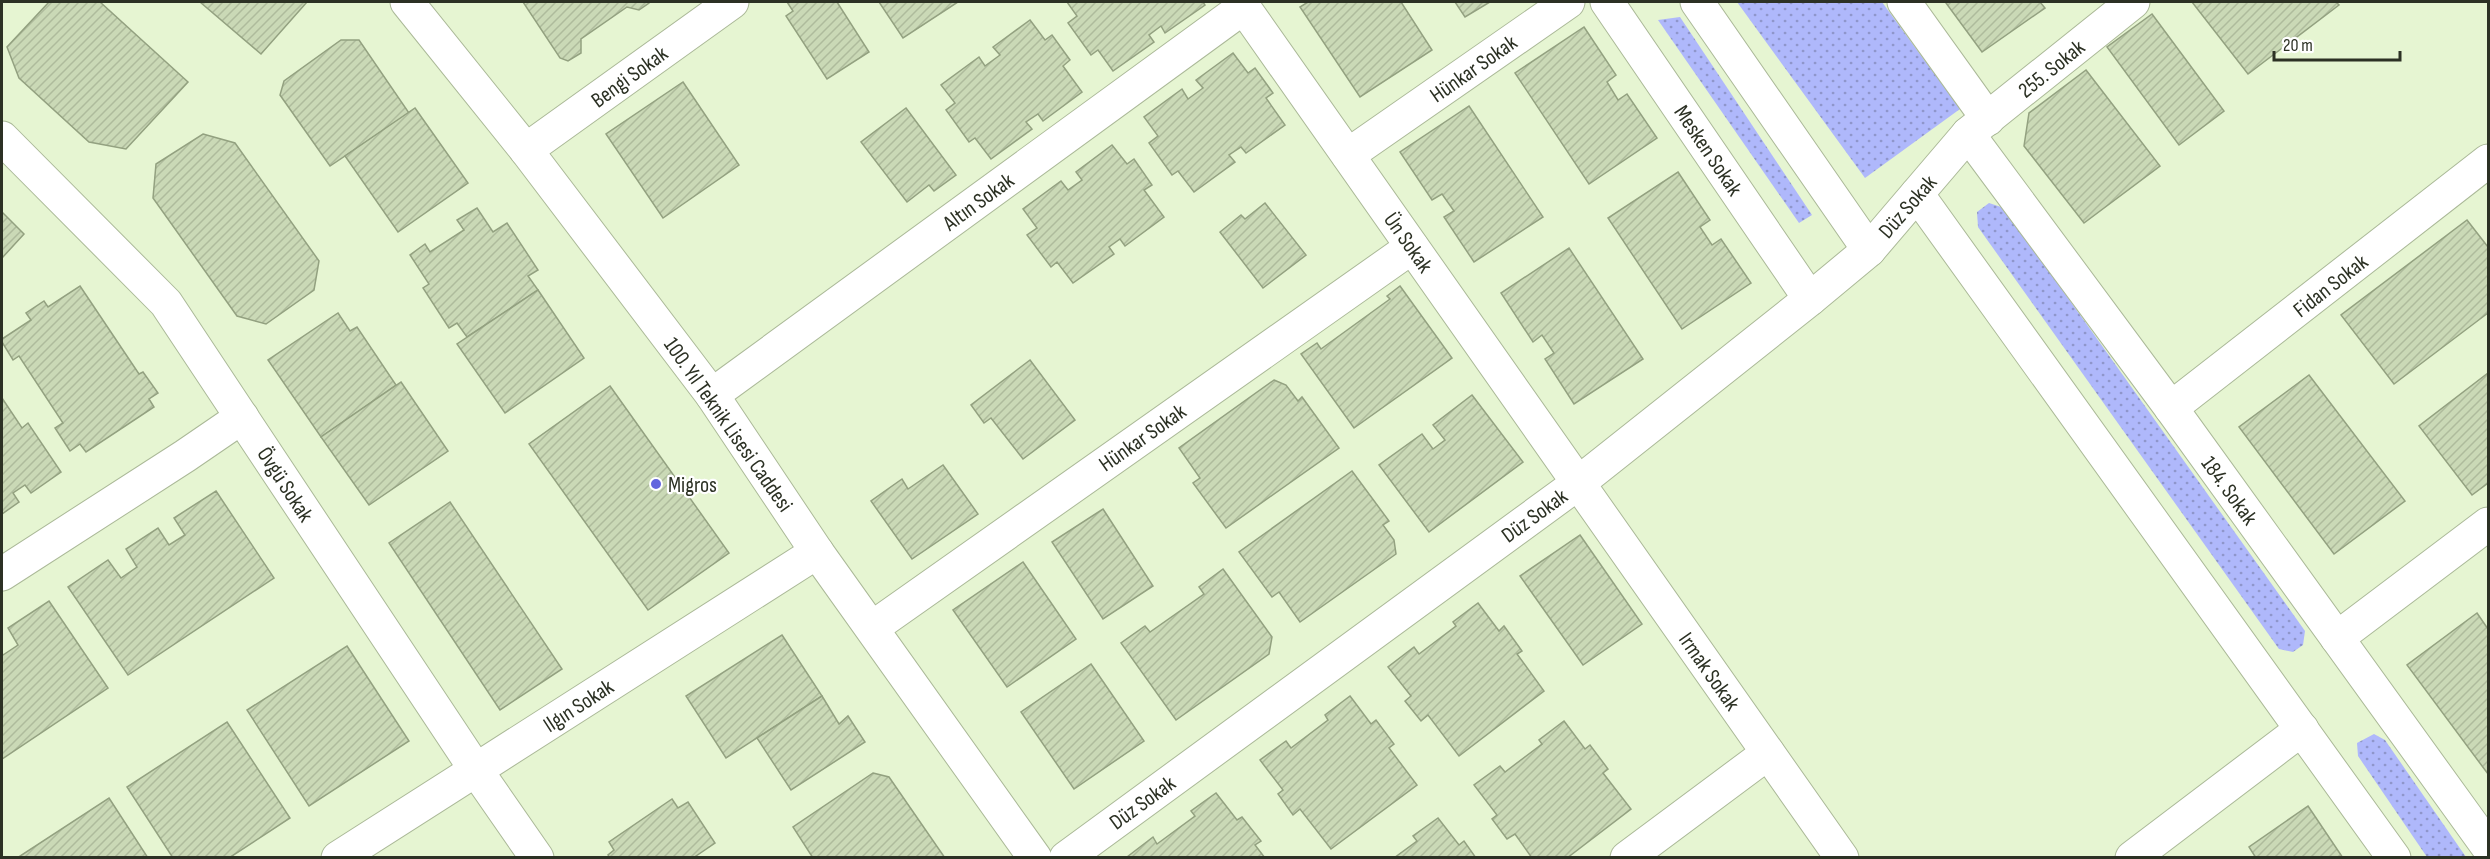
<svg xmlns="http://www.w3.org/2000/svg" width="2490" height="859" viewBox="0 0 2490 859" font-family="'Sofia Sans Condensed',sans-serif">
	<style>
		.green { fill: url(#green-dots) }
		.building { fill: url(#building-hatch); stroke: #93a180; stroke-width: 1.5 }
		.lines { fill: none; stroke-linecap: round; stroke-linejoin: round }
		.minor-casing { stroke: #abb998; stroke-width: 35 }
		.secondary-casing { stroke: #abb998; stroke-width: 35 }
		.minor { stroke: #fff; stroke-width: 33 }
		.secondary { stroke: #fff; stroke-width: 33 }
		.poi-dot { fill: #6365de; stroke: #fff; stroke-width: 2 }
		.labels { text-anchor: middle; stroke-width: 4.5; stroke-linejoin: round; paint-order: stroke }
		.street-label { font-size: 22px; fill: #2c3124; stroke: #fff }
		.poi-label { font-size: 22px; fill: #2c3124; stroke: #fff; text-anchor: start }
	</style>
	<defs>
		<pattern id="green-dots" width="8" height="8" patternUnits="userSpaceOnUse" patternTransform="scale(1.5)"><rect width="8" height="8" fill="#afb8fb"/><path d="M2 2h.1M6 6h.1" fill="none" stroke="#8f96cb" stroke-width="1.8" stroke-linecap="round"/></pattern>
		<pattern id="building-hatch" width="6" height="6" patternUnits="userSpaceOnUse" patternTransform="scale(1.5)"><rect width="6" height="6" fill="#cad9b6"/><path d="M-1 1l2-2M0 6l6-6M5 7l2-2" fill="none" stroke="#aebb9c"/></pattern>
	</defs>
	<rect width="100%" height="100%" fill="#e6f5d2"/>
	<g class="green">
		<path d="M1737,2H1882L1960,109L1865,178Z"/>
		<path d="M1680,17L1812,215L1799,223L1658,20Z"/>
		<path d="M1989,203L2004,208L2305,631L2303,645L2293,652L2279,649L1978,227L1977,212Z"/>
		<path d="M2374,734L2385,740L2466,857H2427L2358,756L2357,743Z"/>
	</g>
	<g class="building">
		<path d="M49,2H100L188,82L126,149L89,142L19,78L7,47Z"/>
		<path d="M200,2H307L261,54Z"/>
		<path d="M523,2H649V3L639,10L627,7L581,39V53L568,61L560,58Z"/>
		<path d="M787,2H837L869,52L827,79L786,16L793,11Z"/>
		<path d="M879,2H958L903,38Z"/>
		<path d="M1067,2H1203L1205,5L1165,33L1161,26L1149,35L1154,42L1113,71L1098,50L1091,55L1068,23L1077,16Z"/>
		<path d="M1308,2H1401L1432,50L1360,97L1300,7Z"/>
		<path d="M1455,2H1490L1465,17Z"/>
		<path d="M1948,2H2040L2045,8L1982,52L1946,3Z"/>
		<path d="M2192,2H2336L2339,5L2248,74Z"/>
		<path d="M2152,14L2224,111L2179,145L2107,47Z"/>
		<path d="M1030,20L1045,40L1052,35L1070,60L1063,66L1082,92L1043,121L1038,114L1026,122L1032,129L991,159L975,138L969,142L946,110L955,103L941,85L979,57L985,66L1000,55L993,47Z"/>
		<path d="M1584,27L1616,75L1607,82L1618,100L1627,94L1657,138L1589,184L1515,73Z"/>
		<path d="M341,40H359L409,113L330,166L280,95L284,81Z"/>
		<path d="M1233,53L1248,73L1255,68L1273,93L1266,98L1285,125L1246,153L1241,147L1229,155L1235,162L1194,192L1178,171L1172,175L1149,143L1158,136L1144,117L1182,89L1188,99L1203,88L1196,80Z"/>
		<path d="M2086,70L2160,166L2084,223L2024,146L2029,113Z"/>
		<path d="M683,82L739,165L663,218L606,134Z"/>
		<path d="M1469,106L1543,217L1474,262L1444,217L1454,211L1442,194L1432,200L1400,152Z"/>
		<path d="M415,108L468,183L398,232L345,156Z"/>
		<path d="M906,108L956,175L934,191L929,185L907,202L861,142Z"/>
		<path d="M203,134L235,143L319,261L314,290L266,324L237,316L153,198L156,164Z"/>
		<path d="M1112,145L1127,164L1134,159L1152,185L1144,190L1164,217L1125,246L1120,239L1109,247L1114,254L1073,283L1057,262L1051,267L1027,235L1037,228L1023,209L1061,181L1068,190L1082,180L1076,172Z"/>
		<path d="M1678,172L1710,220L1700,227L1712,245L1721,239L1751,283L1682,329L1608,218Z"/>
		<path d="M1265,203L1306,255L1263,288L1220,232L1241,215L1245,219Z"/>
		<path d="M477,208L493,232L507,223L538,270L528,276L538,290L467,337L457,323L449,328L423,288L429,284L410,255L425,244L430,252L464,230L457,220Z"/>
		<path d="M2,212L24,234L2,258Z"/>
		<path d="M2467,220L2488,247V313L2394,384L2341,315Z"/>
		<path d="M1569,248L1643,359L1574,404L1545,359L1554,353L1542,335L1533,342L1501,293Z"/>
		<path d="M80,286L139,374L143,372L158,393L149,399L154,407L86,452L80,444L70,451L55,428L63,423L19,356L13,360L2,342V339L31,320L26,313L44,301L48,307Z"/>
		<path d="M1400,286L1452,358L1354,428L1301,354L1317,343L1321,349L1390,299L1387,296Z"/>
		<path d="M538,290L584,358L505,413L457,344Z"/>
		<path d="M338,313L350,331L357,327L396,385L321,437L268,360Z"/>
		<path d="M1030,360L1075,420L1023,459L991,418L984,423L971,405Z"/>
		<path d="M2488,373V483L2472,495L2419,426Z"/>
		<path d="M2309,375L2405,501L2334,554L2239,427Z"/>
		<path d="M1274,380L1286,385L1298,401L1302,397L1339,448L1226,528L1193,483L1200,478L1179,448Z"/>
		<path d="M401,382L448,451L369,505L321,437Z"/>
		<path d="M610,386L729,553L648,610L529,444Z"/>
		<path d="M1472,395L1523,462L1429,532L1379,465L1422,434L1433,449L1445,440L1433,425Z"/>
		<path d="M2,398L22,428L28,423L61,472L31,493L25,485L13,493L19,502L2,514Z"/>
		<path d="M943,465L978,514L912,559L871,501L902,479L908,489Z"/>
		<path d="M1352,471L1389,521L1383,525L1394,540L1396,554L1300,622L1279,592L1272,597L1239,552Z"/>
		<path d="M216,491L274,578L128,675L68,587L108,560L121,578L137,567L126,549L158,528L169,545L185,535L174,518Z"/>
		<path d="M450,502L562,669L500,710L389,543Z"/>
		<path d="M1103,509L1153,586L1103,619L1052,542Z"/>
		<path d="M1580,535L1642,624L1583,665L1520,576Z"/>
		<path d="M1023,562L1076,639L1007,687L953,610Z"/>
		<path d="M1223,569L1272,637L1269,654L1176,720L1121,643L1145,626L1150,632L1204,594L1199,587Z"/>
		<path d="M49,601L108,688L2,759V653L3,655L18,645L8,628Z"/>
		<path d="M1478,603L1499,631L1504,626L1522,651L1517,654L1544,691L1459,756L1428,715L1421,721L1405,701L1411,696L1388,667L1414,647L1419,654L1456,626L1453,622Z"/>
		<path d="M2477,613L2488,629V774L2407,665Z"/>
		<path d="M782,635L822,696L726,758L686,696Z"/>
		<path d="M347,646L409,741L309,806L247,710Z"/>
		<path d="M1091,664L1144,741L1074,789L1021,712Z"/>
		<path d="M822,696L839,724L848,716L865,742L791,790L757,738Z"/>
		<path d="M1350,696L1371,724L1376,720L1394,744L1389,748L1417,785L1331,849L1300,809L1293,815L1278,794L1283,790L1260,760L1286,741L1291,748L1328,720L1325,715Z"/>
		<path d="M1564,721L1585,749L1590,745L1608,769L1603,773L1631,809L1567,858H1532L1515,834L1507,839L1492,819L1497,815L1474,785L1500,766L1505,772L1542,744L1539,740Z"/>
		<path d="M227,722L290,818L229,858H173L127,787Z"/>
		<path d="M873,773L889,777L945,858H813L793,827Z"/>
		<path d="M1216,793L1237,820L1242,817L1261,841L1255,845L1265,858L1127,857L1153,837L1157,844L1195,816L1191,811Z"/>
		<path d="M109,798L148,858H17Z"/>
		<path d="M672,799L678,808L688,802L715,843L693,858H610L608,855L614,850L609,842Z"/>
		<path d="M2308,806L2343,858H2256L2249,847Z"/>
		<path d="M1438,818L1459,845L1464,841L1476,858H1394L1417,841L1413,836Z"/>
	</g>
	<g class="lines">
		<g class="minor-casing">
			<g id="minor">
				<path d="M1240,2L1842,858"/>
				<path d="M1607,2L1810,299"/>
				<path d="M1697,2L1869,250"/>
				<path d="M1904,2L1988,119"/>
				<path d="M1968,134L2171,408L2488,847"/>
				<path d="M2,138L166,303L476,770L537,858"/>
				<path d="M526,150L732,2"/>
				<path d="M1348,155L1568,2"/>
				<path d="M1917,194L2394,858"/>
				<path d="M712,395L1244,7"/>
				<path d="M2171,408L2488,161"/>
				<path d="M2,574L185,456L242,417"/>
				<path d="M872,628L1412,247"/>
				<path d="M2337,638L2488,524"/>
				<path d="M338,858L817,552"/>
				<path d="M1066,858L1577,484L1810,299L1869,250L1968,134L2133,2"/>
				<path d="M1627,858L1768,753"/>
				<path d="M2132,858L2302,729"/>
			</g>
		</g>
		<g class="secondary-casing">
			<path id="secondary" d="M407,2L526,150L712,395L817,552L1035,858"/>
		</g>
		<use href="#minor" class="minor"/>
		<use href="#secondary" class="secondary"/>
	</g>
	<circle class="poi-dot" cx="656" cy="484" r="6"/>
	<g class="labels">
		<g class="street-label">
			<text transform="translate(1473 68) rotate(-35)" y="8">Hünkar Sokak</text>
			<text transform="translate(2051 68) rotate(-39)" y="8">255. Sokak</text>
			<text transform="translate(629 76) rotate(-36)" y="8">Bengi Sokak</text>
			<text transform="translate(1709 150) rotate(56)" y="8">Mesken Sokak</text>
			<text transform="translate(978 201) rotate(-36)" y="8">Altın Sokak</text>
			<text transform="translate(1907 206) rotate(-49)" y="8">Düz Sokak</text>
			<text transform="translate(1409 242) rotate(55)" y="8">Ün Sokak</text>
			<text transform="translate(2330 285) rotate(-38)" y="8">Fidan Sokak</text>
			<text transform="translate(729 424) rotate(55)" y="8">100. Yıl Teknik Lisesi Caddesi</text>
			<text transform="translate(1142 437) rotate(-35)" y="8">Hünkar Sokak</text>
			<text transform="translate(286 484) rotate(57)" y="8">Övgü Sokak</text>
			<text transform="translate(2230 490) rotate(54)" y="8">184. Sokak</text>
			<text transform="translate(1534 515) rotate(-36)" y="8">Düz Sokak</text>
			<text transform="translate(1710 671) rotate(55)" y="8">Irmak Sokak</text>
			<text transform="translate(578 705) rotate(-33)" y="8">Ilgın Sokak</text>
			<text transform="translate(1142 802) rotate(-36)" y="8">Düz Sokak</text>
		</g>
		<g class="poi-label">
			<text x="668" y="492">Migros</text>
		</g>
	</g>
	<rect width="2490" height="859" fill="none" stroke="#2c3124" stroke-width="6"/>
	<path d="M2274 51v9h126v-9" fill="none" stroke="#2c3124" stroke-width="3"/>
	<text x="2283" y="51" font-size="18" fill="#2c3124" stroke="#ffffff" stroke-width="4.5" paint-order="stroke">20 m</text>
</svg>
